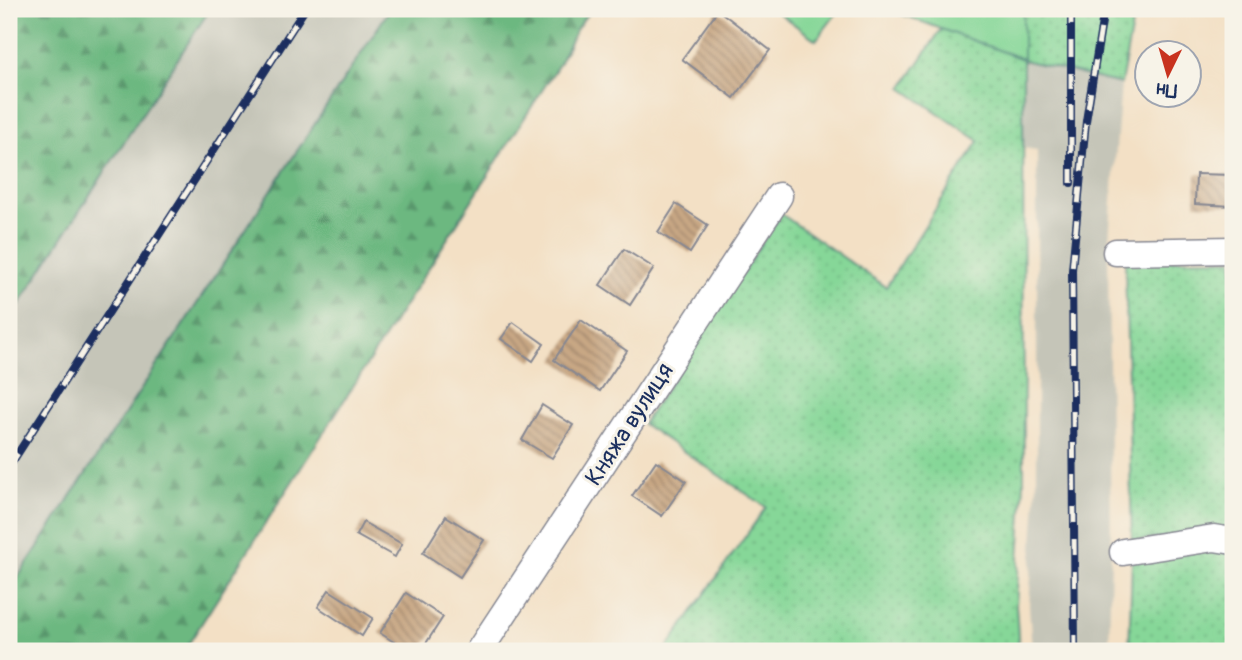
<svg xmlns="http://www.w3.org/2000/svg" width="1242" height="660" viewBox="0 0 1242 660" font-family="Pangolin,sans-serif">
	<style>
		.railway { fill: #c5c5b8 }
		.grass { fill: url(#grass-dots); stroke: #50837b; stroke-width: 2 }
		.forest { fill: url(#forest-firs); stroke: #44746f; stroke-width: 2 }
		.garden { fill: #86d798; stroke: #50837b; stroke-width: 2 }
		.building { fill: url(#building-back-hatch) }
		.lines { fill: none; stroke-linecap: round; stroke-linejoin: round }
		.minor-casing { stroke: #878892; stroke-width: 29 }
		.minor { stroke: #fff; stroke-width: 26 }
		.rail-casing { stroke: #1b2f5e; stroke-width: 8 }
		.rail { stroke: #f7f3e8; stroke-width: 5; stroke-dasharray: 16; stroke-linecap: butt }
		.labels { text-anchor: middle; stroke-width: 6; stroke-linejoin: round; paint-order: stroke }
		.street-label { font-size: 24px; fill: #1b2f5e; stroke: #f7f3e8 }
	</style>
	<defs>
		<pattern id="grass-dots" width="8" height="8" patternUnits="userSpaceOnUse" patternTransform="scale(1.75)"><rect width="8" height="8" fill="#86d798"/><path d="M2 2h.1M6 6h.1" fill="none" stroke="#73b985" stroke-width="1.8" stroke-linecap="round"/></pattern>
		<pattern id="forest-firs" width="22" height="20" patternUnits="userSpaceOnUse" patternTransform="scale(1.75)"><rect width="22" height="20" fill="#6cb880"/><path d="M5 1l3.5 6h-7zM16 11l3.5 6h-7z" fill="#58966c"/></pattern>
		<pattern id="building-back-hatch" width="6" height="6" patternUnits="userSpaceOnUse" patternTransform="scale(1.75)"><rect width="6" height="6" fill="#c8a784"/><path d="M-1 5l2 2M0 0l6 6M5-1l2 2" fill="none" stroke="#a2886f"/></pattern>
	</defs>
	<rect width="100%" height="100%" fill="#f7f3e8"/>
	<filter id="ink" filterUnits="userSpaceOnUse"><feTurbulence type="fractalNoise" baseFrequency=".0143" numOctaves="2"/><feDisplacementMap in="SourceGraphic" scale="14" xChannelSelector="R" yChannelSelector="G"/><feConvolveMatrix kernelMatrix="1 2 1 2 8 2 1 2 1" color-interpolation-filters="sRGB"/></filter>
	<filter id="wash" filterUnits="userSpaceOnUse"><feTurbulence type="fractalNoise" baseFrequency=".00686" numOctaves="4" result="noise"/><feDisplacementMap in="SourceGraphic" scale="28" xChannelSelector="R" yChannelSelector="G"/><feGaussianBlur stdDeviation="1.57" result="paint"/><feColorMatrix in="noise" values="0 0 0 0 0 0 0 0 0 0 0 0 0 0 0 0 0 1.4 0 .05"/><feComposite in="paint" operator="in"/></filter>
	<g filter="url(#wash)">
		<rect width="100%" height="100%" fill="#f3e0c5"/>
		<g class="railway">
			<path d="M210,9H390L9,591V320Z"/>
			<path d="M1023,59L1121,84L1108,252L1111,553L1109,651H1032L1029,605L1037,484V150L1023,148Z"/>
		</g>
		<g class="grass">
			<path d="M1023,9H1135L1121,84L1023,60L1024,483L1016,605L1019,651H665L766,507L643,424L781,214L886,287L979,141L902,88L942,28L1023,59Z"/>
			<path d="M1233,259V531L1132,541L1125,260Z"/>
			<path d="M1214,548L1233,551V651H1129L1132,560Z"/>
		</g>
		<g class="forest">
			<path d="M9,9H210L9,320Z"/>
			<path d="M390,9H591L577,28L559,64L184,651H9V591Z"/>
		</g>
		<g class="garden">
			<path d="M773,9H840L816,40Z"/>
			<path d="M887,9H1023V59Z"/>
		</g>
		<g id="blocks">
			<g class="building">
				<path d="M718,10L770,50L734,98L682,59Z"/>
				<path d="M1196,174L1233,175V206L1195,204Z"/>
				<path d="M676,204L708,225L690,253L658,232Z"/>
				<path d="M624,249L654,268L630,305L600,285Z"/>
				<path d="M581,320L627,351L600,391L554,360Z"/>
				<path d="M513,322L544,344L533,361L501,339Z"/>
				<path d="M542,405L573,425L552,458L522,440Z"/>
				<path d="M656,461L686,481L662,516L632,496Z"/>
				<path d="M446,516L484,540L460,577L423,553Z"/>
				<path d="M363,522L402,544L395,557L356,535Z"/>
				<path d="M329,590L373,618L362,636L318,607Z"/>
				<path d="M406,593L443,617L421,651H408L380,633Z"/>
			</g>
		</g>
	</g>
	<g filter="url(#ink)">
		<use href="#blocks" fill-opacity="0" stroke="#878892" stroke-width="2"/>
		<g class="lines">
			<g class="minor-casing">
				<g id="minor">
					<path d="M1116,252L1233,250"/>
					<path d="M1123,552L1214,538L1233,541"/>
					<path d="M479,651L779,196"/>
				</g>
			</g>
			<use href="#minor" class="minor"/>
			<g class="rail-casing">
				<g id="rail">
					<path d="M1071,9V183"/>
					<path d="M9,467L305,9"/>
					<path d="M1075,651L1072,270L1086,121L1104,9"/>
				</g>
			</g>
			<use href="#rail" class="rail"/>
		</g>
	</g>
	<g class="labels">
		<g class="street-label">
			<text transform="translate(629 424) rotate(-57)" y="8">Княжа вулиця</text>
		</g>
	</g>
	<rect width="1242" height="660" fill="none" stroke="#f7f3e8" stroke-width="35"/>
	<g transform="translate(1168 74) rotate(185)"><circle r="33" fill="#f7f3e8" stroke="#9fa5b1" stroke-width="2"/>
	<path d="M0-5L12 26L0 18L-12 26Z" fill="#c8321e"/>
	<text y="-10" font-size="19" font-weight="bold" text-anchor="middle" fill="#1b2f5e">Пн</text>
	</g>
</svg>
